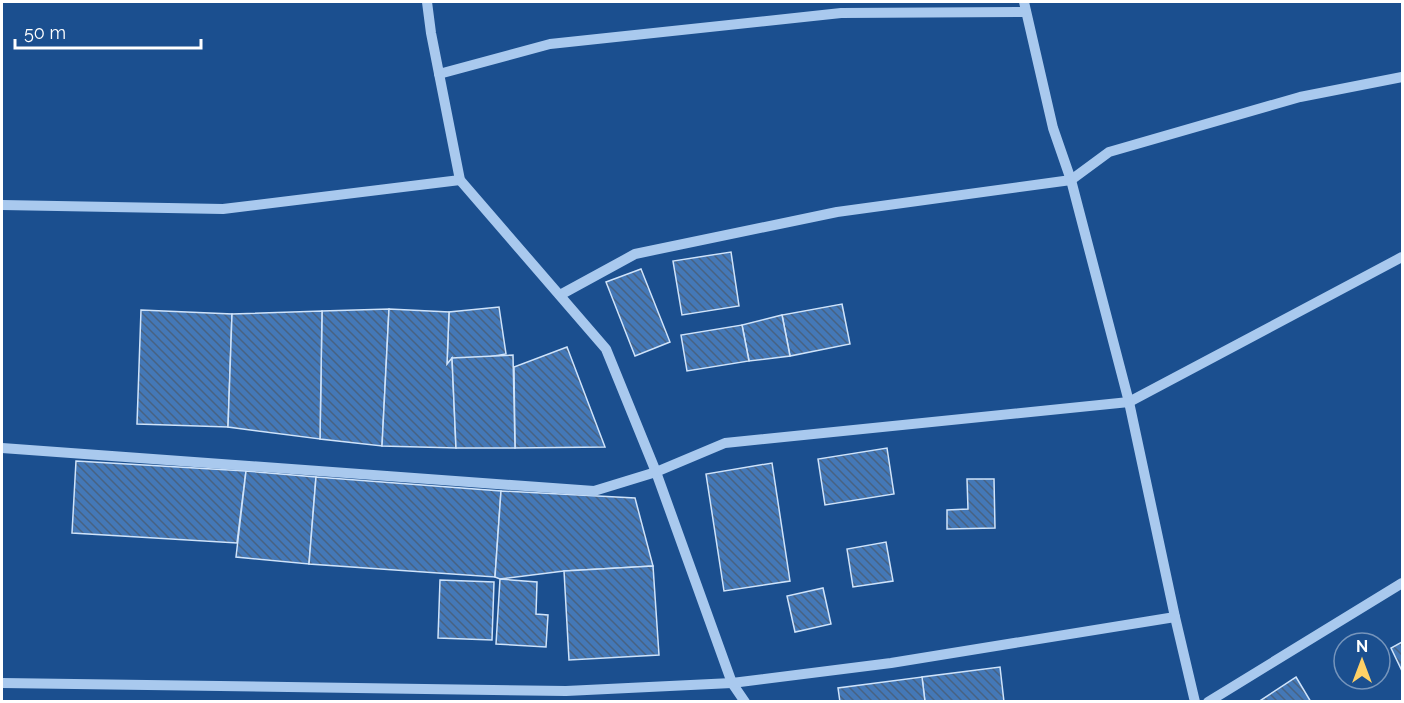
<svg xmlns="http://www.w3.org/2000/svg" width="1404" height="703" viewBox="0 0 1404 703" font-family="Raleway,sans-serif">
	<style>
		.building { fill: url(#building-back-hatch); stroke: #cfe3fa; stroke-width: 1.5 }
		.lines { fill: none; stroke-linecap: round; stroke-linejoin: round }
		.minor { stroke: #a9c9ee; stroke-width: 10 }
	</style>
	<defs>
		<pattern id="building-back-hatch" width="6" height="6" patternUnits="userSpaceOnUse" patternTransform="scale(1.5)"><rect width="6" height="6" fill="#4478b7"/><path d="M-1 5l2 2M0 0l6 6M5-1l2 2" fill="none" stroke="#486282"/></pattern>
	</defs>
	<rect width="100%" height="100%" fill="#1b4f8f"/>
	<g class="building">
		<path d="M731,252L739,306L682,315L673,261Z"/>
		<path d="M641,269L670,342L635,356L606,282Z"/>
		<path d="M842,304L850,344L790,356L782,315Z"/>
		<path d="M499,307L506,354L447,364L449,312Z"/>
		<path d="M389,309L382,446L320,439L322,311Z"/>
		<path d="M389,309L449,312L447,364L452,358L456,448L382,446Z"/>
		<path d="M141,310L232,314L228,427L137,424Z"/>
		<path d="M322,311L320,439L228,427L232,314Z"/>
		<path d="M782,315L790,356L749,361L742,325Z"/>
		<path d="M742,325L749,361L687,371L681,335Z"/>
		<path d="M567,347L605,447L515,448L514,367Z"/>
		<path d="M513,355L515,448H456L452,358Z"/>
		<path d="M887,448L894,494L825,505L818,459Z"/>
		<path d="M76,461L246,471L237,543L72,533Z"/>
		<path d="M772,463L790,581L724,591L706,474Z"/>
		<path d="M246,471L316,477L309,564L236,557Z"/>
		<path d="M316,477L501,491L495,577L309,564Z"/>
		<path d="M967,479H994L995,528L947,529V510L968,509Z"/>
		<path d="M501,491L635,498L653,566L564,571L500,579L495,577Z"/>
		<path d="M886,542L893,581L853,587L847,549Z"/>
		<path d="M653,566L659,655L569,660L564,571Z"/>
		<path d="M500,579L537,582L536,614L548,615L546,647L496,644Z"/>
		<path d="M440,580L494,582L492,640L438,638Z"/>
		<path d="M823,588L831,624L795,632L787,596Z"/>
		<path d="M1402,642V671L1391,648Z"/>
		<path d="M1000,667L1004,702H925L922,677Z"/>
		<path d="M922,677L925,702H840L838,688Z"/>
		<path d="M1296,677L1311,702H1258Z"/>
	</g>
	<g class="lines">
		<g class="minor">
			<path d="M427,2L431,33L460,180L606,349L656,472L732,683L745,702"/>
			<path d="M1024,2L1053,128L1071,180L1129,402L1175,617L1195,702"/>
			<path d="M439,74L550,44L841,13L1026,12"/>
			<path d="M2,205L223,209L460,180"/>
			<path d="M560,295L635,254L837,212L1071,180L1109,152L1300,97L1402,77"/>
			<path d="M2,448L594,491L656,472L725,443L1129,402L1402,257"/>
			<path d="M2,683L566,691L732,683L891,663L1175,617"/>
			<path d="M1208,702L1402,583"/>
		</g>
	</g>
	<rect width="1404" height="703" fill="none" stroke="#ffffff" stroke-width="6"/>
	<g transform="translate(1362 661)"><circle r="28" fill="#1b4f8f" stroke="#7695bc" stroke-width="1.5"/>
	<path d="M0-4.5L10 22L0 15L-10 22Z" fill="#ffd166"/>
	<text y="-9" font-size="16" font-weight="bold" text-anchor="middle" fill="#ffffff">N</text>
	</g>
	<path d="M15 39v9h186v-9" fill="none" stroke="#ffffff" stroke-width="3"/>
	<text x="24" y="39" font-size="18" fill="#ffffff" stroke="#1b4f8f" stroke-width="4.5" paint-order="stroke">50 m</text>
</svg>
